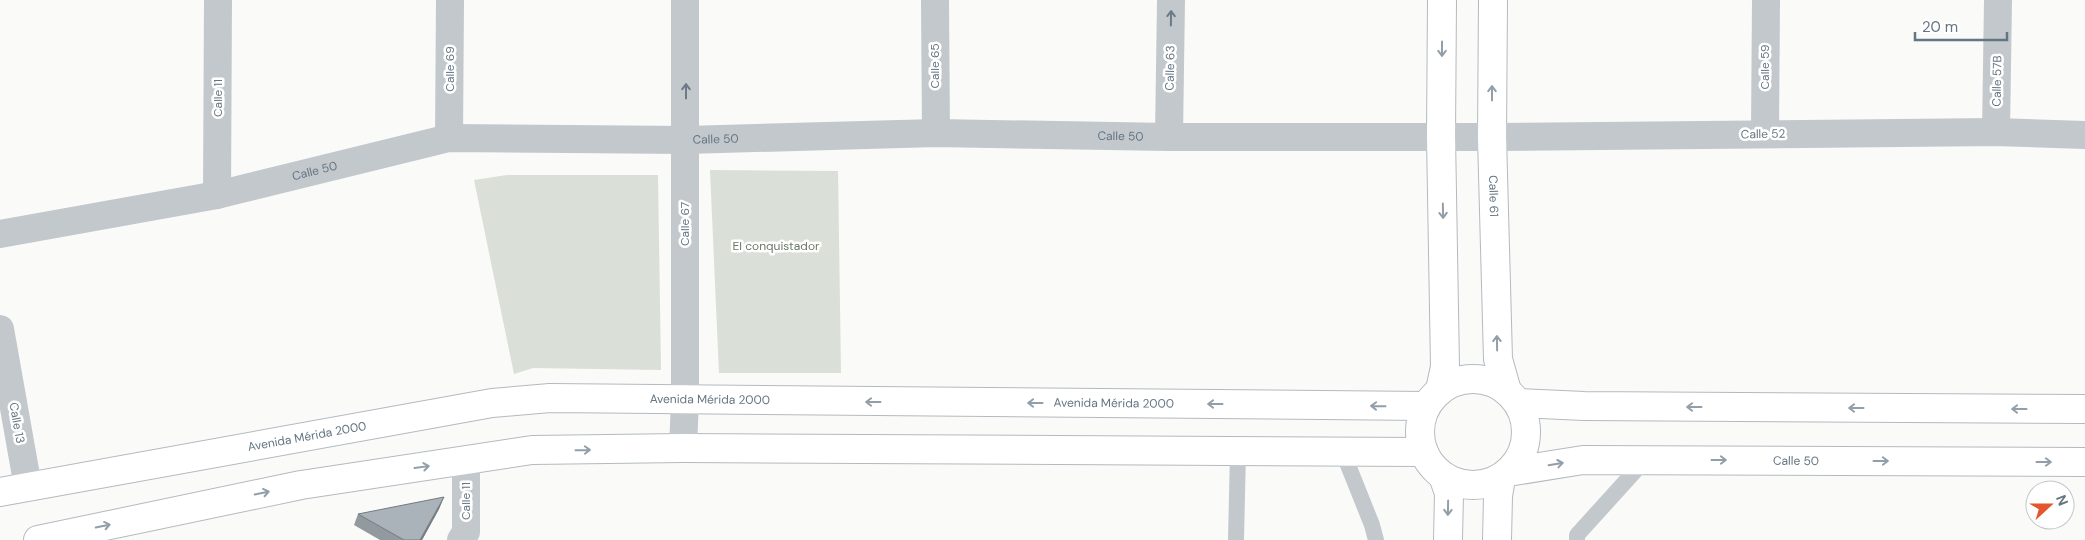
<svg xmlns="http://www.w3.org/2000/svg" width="2085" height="540" viewBox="0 0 2085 540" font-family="'DM Sans',sans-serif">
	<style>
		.green { fill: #dadfd7 }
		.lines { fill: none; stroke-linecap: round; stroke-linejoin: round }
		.secondary-casing { stroke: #b3babf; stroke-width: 30 }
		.lane { stroke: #c3c8cc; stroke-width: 16 }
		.street { stroke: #c3c8cc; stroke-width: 28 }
		.secondary { stroke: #fff; stroke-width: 28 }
		.wall { fill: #929a9f }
		.shaded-wall { fill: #777d82 }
		.building { fill: #aab3b9; stroke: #777d82 }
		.oneway { stroke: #6a7a87 }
		.oneway2 { stroke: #939fa8 }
		.labels { text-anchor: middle; stroke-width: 5; stroke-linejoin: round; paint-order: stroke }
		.street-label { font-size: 12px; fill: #657683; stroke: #fff }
		.park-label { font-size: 12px; fill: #687a64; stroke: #fff }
	</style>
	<rect width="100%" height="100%" fill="#fafaf8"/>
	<g class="green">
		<path d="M710,170L838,171L841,373H719Z"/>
		<path d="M507,175H658L661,370L533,368L514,374L474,180Z"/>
	</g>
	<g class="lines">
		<g class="secondary-casing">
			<g id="secondary">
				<path id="s2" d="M1493,0L1492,137L1498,359L1507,391"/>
				<circle cx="1473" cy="432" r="53"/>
				<path d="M1440,390L1445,367L1441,136L1442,0"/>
				<path d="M1518,403L1584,406L2085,409"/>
				<path id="s3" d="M1508,472L1583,460L2085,462"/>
				<path d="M1443,476L1449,493L1448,540"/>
				<path id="s4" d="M0,492L492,403L550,398L1426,406"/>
				<path d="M38,540L301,485L532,450L683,448L1424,452"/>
				<path d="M1497,540L1498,496L1501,478"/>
			</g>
		</g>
		<g class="lane">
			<path d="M1342,450L1372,525L1376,540"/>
			<path d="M1236,540L1238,451"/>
			<path d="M1577,540V535L1645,460"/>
		</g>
		<g class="street">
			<path d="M935,0L936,133"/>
			<path d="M1996,132L1998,0"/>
			<path d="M1765,133L1766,0"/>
			<path d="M1169,137L1171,0"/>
			<path d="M449,138L450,0"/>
			<path d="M217,195L218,0"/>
			<path id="s1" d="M0,234L217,195L449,138L686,140L936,133L1169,137H1492L1996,132L2085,135"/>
			<path d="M0,329L28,487"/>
			<path d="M683,448L685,400V0"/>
			<path d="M461,540L466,532V461"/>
		</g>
		<use href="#secondary" class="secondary"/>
	</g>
	<path class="wall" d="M444,497L439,509L422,540H380L354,525L358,514Z"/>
	<path class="shaded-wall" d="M444,497L439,509L422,540H420Z"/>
	<path class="building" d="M444,497L420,540H404L358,514Z"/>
	<defs><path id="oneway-shaft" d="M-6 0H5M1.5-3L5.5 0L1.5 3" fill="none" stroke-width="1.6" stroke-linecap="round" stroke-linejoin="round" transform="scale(1.25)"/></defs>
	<g class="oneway">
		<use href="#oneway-shaft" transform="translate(1171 18) rotate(-89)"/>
		<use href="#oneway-shaft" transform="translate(686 91) rotate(-90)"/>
	</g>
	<g class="oneway2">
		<use href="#oneway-shaft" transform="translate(1442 49) rotate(90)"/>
		<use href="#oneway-shaft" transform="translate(1492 93) rotate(-90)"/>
		<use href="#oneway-shaft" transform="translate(1443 211) rotate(89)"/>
		<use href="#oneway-shaft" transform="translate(1497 343) rotate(-91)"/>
		<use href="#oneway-shaft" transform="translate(873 402) rotate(-180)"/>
		<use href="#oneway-shaft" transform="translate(1035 403) rotate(-180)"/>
		<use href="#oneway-shaft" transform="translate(1215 404) rotate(-180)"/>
		<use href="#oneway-shaft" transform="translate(1378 406) rotate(-179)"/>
		<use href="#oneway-shaft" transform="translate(1694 407) rotate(-180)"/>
		<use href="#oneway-shaft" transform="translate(1856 408) rotate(-180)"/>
		<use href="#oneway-shaft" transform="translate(2019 409) rotate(-180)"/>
		<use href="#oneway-shaft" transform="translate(583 450) rotate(-1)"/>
		<use href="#oneway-shaft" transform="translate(1719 460)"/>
		<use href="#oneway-shaft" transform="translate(1881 461)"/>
		<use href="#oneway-shaft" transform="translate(2044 462)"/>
		<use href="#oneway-shaft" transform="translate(1556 464) rotate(-9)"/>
		<use href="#oneway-shaft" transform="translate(422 467) rotate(-8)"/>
		<use href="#oneway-shaft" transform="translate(262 493) rotate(-12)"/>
		<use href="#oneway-shaft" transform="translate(1448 508) rotate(91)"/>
		<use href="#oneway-shaft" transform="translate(103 526) rotate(-12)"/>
	</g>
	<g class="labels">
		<g class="street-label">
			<text transform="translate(935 66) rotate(-90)" y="4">Calle 65</text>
			<text transform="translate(1765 67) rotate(-90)" y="4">Calle 59</text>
			<text transform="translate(1170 68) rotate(-89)" y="4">Calle 63</text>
			<text transform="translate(450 69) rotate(-90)" y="4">Calle 69</text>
			<text transform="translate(1997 81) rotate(-89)" y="4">Calle 57B</text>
			<text transform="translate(218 98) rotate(-90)" y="4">Calle 11</text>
			<text transform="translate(1763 134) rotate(-1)" y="4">Calle 52</text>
			<text dy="4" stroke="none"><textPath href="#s1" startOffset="1131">Calle 50</textPath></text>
			<text dy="4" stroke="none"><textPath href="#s1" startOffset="726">Calle 50</textPath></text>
			<text dy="4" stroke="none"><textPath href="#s1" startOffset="321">Calle 50</textPath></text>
			<text dy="4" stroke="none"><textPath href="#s2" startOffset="196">Calle 61</textPath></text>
			<text transform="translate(685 224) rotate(-90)" y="4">Calle 67</text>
			<text dy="4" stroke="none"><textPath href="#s4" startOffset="718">Avenida Mérida 2000</textPath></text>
			<text dy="4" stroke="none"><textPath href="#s4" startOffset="1122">Avenida Mérida 2000</textPath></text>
			<text transform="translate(17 423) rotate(80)" y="4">Calle 13</text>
			<text dy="4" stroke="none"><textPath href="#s4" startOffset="312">Avenida Mérida 2000</textPath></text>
			<text dy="4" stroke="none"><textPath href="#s3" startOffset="289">Calle 50</textPath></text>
			<text transform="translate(466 501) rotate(-90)" y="4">Calle 11</text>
		</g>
		<g class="park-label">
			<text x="776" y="250">El conquistador</text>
		</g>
	</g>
	<g transform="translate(2050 505) rotate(69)"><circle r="24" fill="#ffffff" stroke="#c1c8cd"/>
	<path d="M0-4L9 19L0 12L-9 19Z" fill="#e4572e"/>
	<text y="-8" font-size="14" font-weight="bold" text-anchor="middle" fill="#657683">N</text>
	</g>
	<path d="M1915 32v8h92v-8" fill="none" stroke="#657683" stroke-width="2.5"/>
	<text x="1922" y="32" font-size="15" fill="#657683" stroke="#ffffff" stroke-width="4" paint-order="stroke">20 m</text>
</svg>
